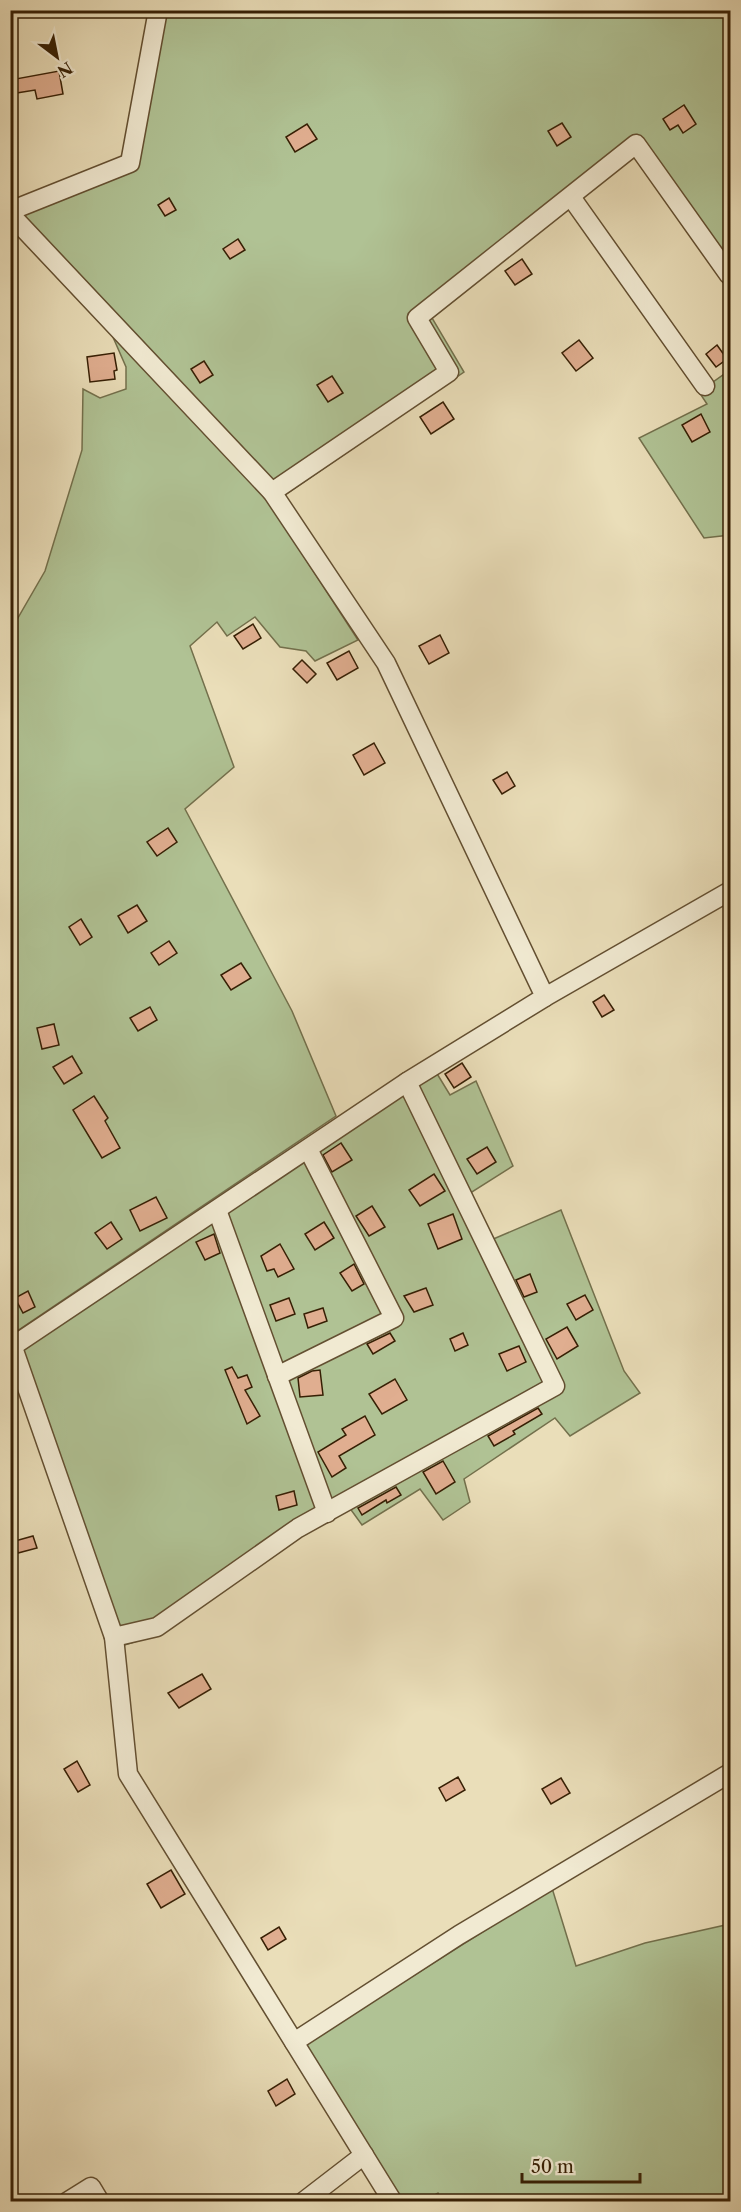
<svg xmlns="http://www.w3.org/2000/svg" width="741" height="2212" viewBox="0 0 741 2212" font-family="'Libre Caslon Text',serif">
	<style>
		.green { fill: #b0c294; stroke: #73704c; stroke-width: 1.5 }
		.building { fill: #e0ae90; stroke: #361f04; stroke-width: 1.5 }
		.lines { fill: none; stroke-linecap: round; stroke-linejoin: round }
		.minor-casing { stroke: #634f31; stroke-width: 21 }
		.minor { stroke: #f1ead2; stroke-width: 18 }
	</style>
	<rect width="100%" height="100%" fill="#eadeb9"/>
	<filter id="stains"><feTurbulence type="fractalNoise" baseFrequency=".00333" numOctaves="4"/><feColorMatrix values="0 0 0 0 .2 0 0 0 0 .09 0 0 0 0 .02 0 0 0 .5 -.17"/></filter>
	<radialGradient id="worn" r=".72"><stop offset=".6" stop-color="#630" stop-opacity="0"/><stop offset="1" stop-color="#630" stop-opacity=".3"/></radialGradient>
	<g class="green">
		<path d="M166,11H730V289L635,156L432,318L464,372L282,497L19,217L137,169Z"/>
		<path d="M109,328L266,498L358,640L315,661L306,651L280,647L255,617L227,636L217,622L190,646L234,767L185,809L292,1011L336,1116L17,1331L11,1319L10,826L13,819L10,771L11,630L45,571L82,450L83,389L100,398L126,389V367Z"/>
		<path d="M730,370V535L704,538L639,438L707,404L699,392Z"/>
		<path d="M436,1072L450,1095L476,1081L513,1166L467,1195L491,1240L561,1210L624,1371L640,1393L570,1436L555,1418L464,1479L470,1502L443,1520L420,1489L362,1525L349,1507L296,1535L160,1634L121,1646L22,1350Z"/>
		<path d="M552,1888L576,1966L645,1943L730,1924V2201L526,2202L522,2195L510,2201L443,2202L438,2193L424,2201H401L302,2046Z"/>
	</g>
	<g class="building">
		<path d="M59,71L63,94L37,99L35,90L10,94V80Z"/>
		<path d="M684,105L696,124L683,133L678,125L670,130L663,119Z"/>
		<path d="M562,123L571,137L557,146L548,131Z"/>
		<path d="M307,124L317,139L295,152L286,137Z"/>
		<path d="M169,198L176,210L165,216L158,205Z"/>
		<path d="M238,239L245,250L230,259L223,249Z"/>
		<path d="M522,259L532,274L515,285L505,271Z"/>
		<path d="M579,340L593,358L576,371L562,353Z"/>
		<path d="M717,345L727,359L716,367L706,354Z"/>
		<path d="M114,353L117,370L114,371L115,379L90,382L87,357Z"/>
		<path d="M204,361L213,375L200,383L191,369Z"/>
		<path d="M332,376L343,393L328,402L317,385Z"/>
		<path d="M443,402L454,419L431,434L420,417Z"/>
		<path d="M701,414L710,432L692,442L682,425Z"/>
		<path d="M253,624L261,638L243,649L234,636Z"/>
		<path d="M440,635L449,653L429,664L419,646Z"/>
		<path d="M349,651L358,668L337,680L327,663Z"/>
		<path d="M302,660L316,674L307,683L293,669Z"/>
		<path d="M374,743L385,763L364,775L353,755Z"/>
		<path d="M507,772L515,786L502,794L493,780Z"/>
		<path d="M168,828L177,842L157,856L147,842Z"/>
		<path d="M137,905L147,921L128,933L118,916Z"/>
		<path d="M81,919L92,937L80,945L69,927Z"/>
		<path d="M169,941L177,953L159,965L151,953Z"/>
		<path d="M241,963L251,978L231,990L221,975Z"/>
		<path d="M604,995L614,1010L602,1017L593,1002Z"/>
		<path d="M150,1007L157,1020L138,1031L130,1018Z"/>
		<path d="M54,1024L59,1045L42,1049L37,1028Z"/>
		<path d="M72,1056L82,1073L64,1084L53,1067Z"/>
		<path d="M462,1063L471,1077L454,1088L445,1074Z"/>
		<path d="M94,1096L108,1118L105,1121L120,1148L102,1158L73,1110Z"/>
		<path d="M341,1143L352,1160L332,1172L323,1155Z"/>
		<path d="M487,1147L496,1162L477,1174L467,1159Z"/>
		<path d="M434,1174L445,1191L420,1206L409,1190Z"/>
		<path d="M156,1197L167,1218L140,1231L130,1210Z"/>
		<path d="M372,1206L385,1227L369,1236L356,1216Z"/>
		<path d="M453,1214L462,1239L438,1249L428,1224Z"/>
		<path d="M111,1222L122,1239L107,1249L95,1233Z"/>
		<path d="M324,1222L334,1238L315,1250L305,1234Z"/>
		<path d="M214,1234L220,1253L205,1260L196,1242Z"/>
		<path d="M280,1244L294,1269L278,1277L274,1269L267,1271L261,1256Z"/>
		<path d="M354,1264L364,1284L352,1291L340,1273Z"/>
		<path d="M530,1274L537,1292L524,1297L516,1280Z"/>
		<path d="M426,1288L433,1305L414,1312L404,1296Z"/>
		<path d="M28,1291L35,1307L23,1313L15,1298Z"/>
		<path d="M585,1295L593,1310L576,1320L567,1304Z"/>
		<path d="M289,1298L295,1314L276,1321L270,1305Z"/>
		<path d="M323,1308L327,1321L308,1328L304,1314Z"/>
		<path d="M567,1327L578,1346L557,1359L546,1339Z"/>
		<path d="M390,1333L395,1341L373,1354L367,1344Z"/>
		<path d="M463,1333L468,1345L455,1351L450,1339Z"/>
		<path d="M519,1346L526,1362L507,1371L499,1354Z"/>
		<path d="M232,1367L238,1378L247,1375L252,1387L245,1390L260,1416L247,1424L225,1370Z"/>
		<path d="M320,1370L323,1395L300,1397L298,1378L312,1371Z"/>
		<path d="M395,1379L407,1400L382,1414L369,1394Z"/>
		<path d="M538,1408L542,1414L513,1431L515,1434L494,1446L488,1436Z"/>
		<path d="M365,1416L375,1435L339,1456L346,1468L332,1477L318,1452L346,1435L342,1429Z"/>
		<path d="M443,1461L455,1482L436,1494L423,1472Z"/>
		<path d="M396,1487L401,1495L387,1503L386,1500L362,1515L358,1508Z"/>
		<path d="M294,1491L297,1505L279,1510L276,1496Z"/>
		<path d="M33,1536L37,1548L18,1553L15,1541Z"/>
		<path d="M202,1674L211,1689L179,1708L168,1693Z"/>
		<path d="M77,1761L90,1785L78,1792L64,1769Z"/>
		<path d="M458,1777L465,1790L446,1801L439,1788Z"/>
		<path d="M561,1778L570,1793L551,1804L542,1789Z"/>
		<path d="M171,1870L185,1894L161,1908L147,1884Z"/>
		<path d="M279,1927L286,1939L268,1950L261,1938Z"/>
		<path d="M287,2079L295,2094L276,2106L268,2091Z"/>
	</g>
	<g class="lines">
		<g class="minor-casing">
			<g id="minor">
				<path d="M571,197L705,386"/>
				<path d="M10,211L130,163L158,10"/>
				<path d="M10,214L272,492L386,663L545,997L407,1082L13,1346"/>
				<path d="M272,492L449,372L417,318L636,144L729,275"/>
				<path d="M545,997L730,891"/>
				<path d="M217,1210L327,1513"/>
				<path d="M10,1339L114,1637L128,1774L393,2202"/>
				<path d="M277,1376L394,1318L308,1149"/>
				<path d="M114,1637L157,1627L298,1528L555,1386L407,1082"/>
				<path d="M294,2042L459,1935L730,1773"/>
				<path d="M67,2202L91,2187L100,2202"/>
				<path d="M303,2202L364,2155"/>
			</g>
		</g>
		<use href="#minor" class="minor"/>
	</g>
	<rect width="741" height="2212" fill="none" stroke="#eadeb9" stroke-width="36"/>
	<rect x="12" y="12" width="717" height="2188" fill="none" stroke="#361f04" stroke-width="3"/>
	<rect x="18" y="18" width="705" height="2176" fill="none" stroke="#361f04" stroke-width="1.5"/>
	<g transform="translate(57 57) rotate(148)" stroke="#f1ead2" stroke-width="4.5" paint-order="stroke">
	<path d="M0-4.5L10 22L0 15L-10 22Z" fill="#361f04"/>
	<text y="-9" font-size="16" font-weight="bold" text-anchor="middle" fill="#361f04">N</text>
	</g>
	<path d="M522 2173v9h118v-9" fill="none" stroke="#361f04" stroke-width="3"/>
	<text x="531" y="2173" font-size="18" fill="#361f04" stroke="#f1ead2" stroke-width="4.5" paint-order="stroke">50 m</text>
	<rect width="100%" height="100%" filter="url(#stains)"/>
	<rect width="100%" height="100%" fill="url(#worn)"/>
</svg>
